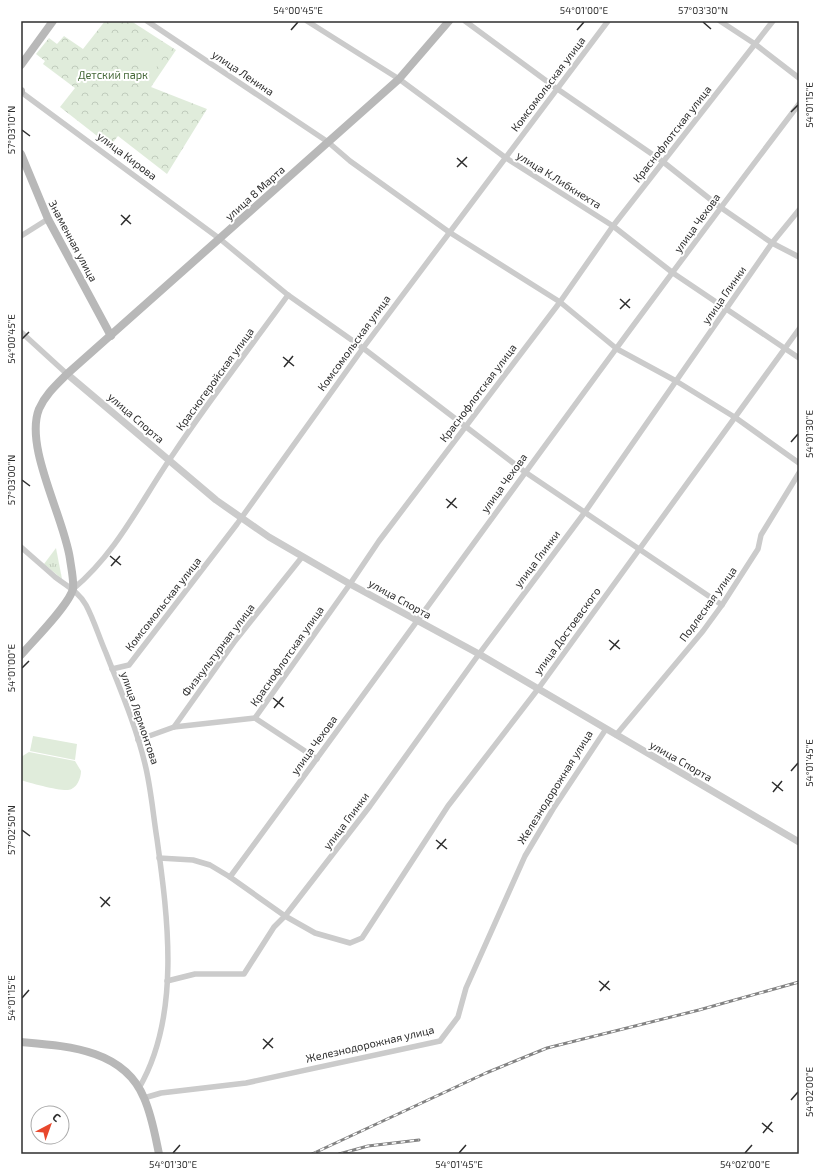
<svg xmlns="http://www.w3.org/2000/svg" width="820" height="1175" viewBox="0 0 820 1175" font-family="'Exo 2',sans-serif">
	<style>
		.grass { fill: url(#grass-tufts) }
		.park { fill: url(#park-crowns) }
		.pitch { fill: #e0ecdb }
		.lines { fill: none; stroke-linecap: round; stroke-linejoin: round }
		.minor { stroke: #cbcbcb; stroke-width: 5.5 }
		.tertiary { stroke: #cbcbcb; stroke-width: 7 }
		.secondary { stroke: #b8b8b8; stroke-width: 8 }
		.rail-casing { stroke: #838383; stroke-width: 3 }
		.rail { stroke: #fff; stroke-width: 1.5; stroke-dasharray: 4.5; stroke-linecap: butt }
		.ticks { fill: none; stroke: #2e2e2e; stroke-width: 1.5 }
		.labels { text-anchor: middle; stroke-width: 4; stroke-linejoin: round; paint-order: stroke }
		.street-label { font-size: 11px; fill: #2e2e2e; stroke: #fff }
		.park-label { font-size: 11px; fill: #476a3a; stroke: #fff }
		.neatline { fill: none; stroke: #2e2e2e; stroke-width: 1.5 }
		.ticks-label { font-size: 10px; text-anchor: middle; fill: #2e2e2e }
	</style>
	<defs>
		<pattern id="grass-tufts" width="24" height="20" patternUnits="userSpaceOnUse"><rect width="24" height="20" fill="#e0ecdb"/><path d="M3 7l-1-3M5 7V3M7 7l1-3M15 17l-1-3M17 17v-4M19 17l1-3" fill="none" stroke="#c0cbbc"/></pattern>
		<pattern id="park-crowns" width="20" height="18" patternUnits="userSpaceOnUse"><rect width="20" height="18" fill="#e0ecdb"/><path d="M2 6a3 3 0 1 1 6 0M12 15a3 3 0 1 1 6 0" fill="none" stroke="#c0cbbc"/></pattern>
	</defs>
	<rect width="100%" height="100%" fill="#fff"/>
	<path class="grass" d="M56,548L62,579L44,564Z"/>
	<path class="park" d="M105,21H131L176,50L151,87L207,109L167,174L118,136L110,146L60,107L75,88L43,64L45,61L36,54L49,38L57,44L64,36L83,49Z"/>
	<g class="pitch">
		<path d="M145,46L163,57L152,74L135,63Z"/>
		<path d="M33,736L77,744L75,760L30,751Z"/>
		<path d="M29,752L75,761L81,771C81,778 77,789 68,790C60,791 29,783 21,780V757Z"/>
	</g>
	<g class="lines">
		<g class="minor">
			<path d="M147,21L328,142L350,161L449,232L560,302L617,349L676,381L736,418L799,463"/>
			<path d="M307,21L399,79L506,158L613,226L673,273L799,358"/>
			<path d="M465,21L556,88L662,161L720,207L772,243L799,257"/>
			<path d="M720,21L755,44L799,78"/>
			<path d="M21,92L220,239L288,295L363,348L525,472L722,605"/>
			<path d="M21,236L48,219"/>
			<path d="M21,332L67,374"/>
			<path d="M21,547C32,557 44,567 55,577C67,586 79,592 86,605C94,620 99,637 106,653C120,689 136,726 145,764C151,788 153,814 157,839C168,918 181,1016 139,1088"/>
			<path d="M73,589C117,553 142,499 174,453C210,399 250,348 288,295"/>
			<path d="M112,669L129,665L237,524L363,348L608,21"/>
			<path d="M255,718L317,759"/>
			<path d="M174,727L255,718L350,584L379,541L560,302L613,226L773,21"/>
			<path d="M616,735L703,631L722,605L758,549L761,535L799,473"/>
			<path d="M138,740L174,727L235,641L302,557"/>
			<path d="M159,858L193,860L210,865L230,877L285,916L315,933L350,943L362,938L448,806L538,689L799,329"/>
			<path d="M230,877C420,619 605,359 799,104"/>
			<path d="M167,981L195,974H244L274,927L285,916L370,806L479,654L585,512L772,243L799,210"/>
			<path d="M144,1098L161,1093L246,1083L440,1041L458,1017L466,988L525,856L553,809L606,729"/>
		</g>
		<path class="tertiary" d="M67,374L216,500L269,537L350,584L479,654L799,842"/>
		<g class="secondary">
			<path d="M21,65L53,21"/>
			<path d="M21,91V92"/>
			<path d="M21,154L48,219L111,336"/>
			<path d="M21,655C33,641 69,605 73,589C74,580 71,567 70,559C64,517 24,447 39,409C45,395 56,385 67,374L399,79L449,21"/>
			<path d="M21,1042C67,1046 124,1049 144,1098C152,1116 155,1135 159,1154"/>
		</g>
		<g class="rail-casing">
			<g id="rail">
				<path d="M312,1154L486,1073L547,1048L699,1010L799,982"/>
				<path d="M339,1154L368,1146L419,1140"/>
			</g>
		</g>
		<use href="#rail" class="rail"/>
	</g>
	<path class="ticks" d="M703,22L711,29M291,30L298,22M577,30L584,22M791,112L798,105M22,130L30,136M457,158L467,167M457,167L467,157M121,215L131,224M121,225L130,215M620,299L630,308M620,309L630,299M22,339L29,332M283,357L294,366M284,367L293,356M791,442L798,434M22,480L30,486M446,499L457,508M447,508L456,498M110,556L121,565M111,566L120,556M609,640L620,649M610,650L619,640M22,668L29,661M273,698L284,707M274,708L283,697M791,771L798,763M772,782L783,791M773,792L782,781M22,830L30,836M436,840L447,849M437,849L446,839M100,897L110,906M101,907L110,897M599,981L610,990M600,991L609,981M22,998L29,990M263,1039L273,1048M263,1049L273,1038M791,1100L798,1092M762,1123L773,1132M763,1133L772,1122M173,1153L180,1145M459,1153L466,1145M745,1153L752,1145"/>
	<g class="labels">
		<g class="street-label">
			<text transform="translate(243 73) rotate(34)" y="4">улица Ленина</text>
			<text transform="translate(548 84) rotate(-53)" y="4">Комсомольская улица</text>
			<text transform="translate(672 134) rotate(-52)" y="4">Краснофлотская улица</text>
			<text transform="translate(127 156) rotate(37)" y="4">улица Кирова</text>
			<text transform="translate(559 180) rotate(32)" y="4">улица К.Либкнехта</text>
			<text transform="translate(255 193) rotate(-42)" y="4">улица 8 Марта</text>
			<text transform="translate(697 223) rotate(-54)" y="4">улица Чехова</text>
			<text transform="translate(73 241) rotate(62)" y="4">Знаменная улица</text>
			<text transform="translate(724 295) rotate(-55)" y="4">улица Глинки</text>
			<text transform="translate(354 343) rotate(-54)" y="4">Комсомольская улица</text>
			<text transform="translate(215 379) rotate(-54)" y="4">Красногеройская улица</text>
			<text transform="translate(478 393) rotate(-53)" y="4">Краснофлотская улица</text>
			<text transform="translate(136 418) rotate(41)" y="4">улица Спорта</text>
			<text transform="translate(504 483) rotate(-54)" y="4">улица Чехова</text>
			<text transform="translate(537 559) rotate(-53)" y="4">улица Глинки</text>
			<text transform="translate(400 599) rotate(29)" y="4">улица Спорта</text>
			<text transform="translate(163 604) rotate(-52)" y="4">Комсомольская улица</text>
			<text transform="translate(708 604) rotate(-54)" y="4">Подлесная улица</text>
			<text transform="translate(567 631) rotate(-54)" y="4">улица Достоевского</text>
			<text transform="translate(218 650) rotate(-53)" y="4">Физкультурная улица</text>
			<text transform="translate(287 656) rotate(-55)" y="4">Краснофлотская улица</text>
			<text transform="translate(140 718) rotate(71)" y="4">улица Лермонтова</text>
			<text transform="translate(314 745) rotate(-54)" y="4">улица Чехова</text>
			<text transform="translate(681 761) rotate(30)" y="4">улица Спорта</text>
			<text transform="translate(555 787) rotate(-58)" y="4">Железнодорожная улица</text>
			<text transform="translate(346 821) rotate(-53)" y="4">улица Глинки</text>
			<text transform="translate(370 1044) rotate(-13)" y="4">Железнодорожная улица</text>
		</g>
		<g class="park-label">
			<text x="113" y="79">Детский парк</text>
		</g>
	</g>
	<rect width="820" height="1175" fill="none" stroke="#ffffff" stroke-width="44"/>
	<g transform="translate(50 1125) rotate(41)"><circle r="19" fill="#ffffff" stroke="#ababab"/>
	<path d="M0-3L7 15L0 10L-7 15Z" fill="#e8472c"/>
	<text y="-6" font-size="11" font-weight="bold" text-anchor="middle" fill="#2e2e2e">С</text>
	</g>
	<rect x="22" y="22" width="776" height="1131" class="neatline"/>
	<g class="ticks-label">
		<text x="298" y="14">54°00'45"E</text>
		<text x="584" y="14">54°01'00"E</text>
		<text x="703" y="14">57°03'30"N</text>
		<text transform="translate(809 105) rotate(-90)" y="4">54°01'15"E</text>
		<text transform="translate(11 130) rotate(-90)" y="4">57°03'10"N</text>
		<text transform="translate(11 339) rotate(-90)" y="4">54°00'45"E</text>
		<text transform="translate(809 434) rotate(-90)" y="4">54°01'30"E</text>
		<text transform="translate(11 480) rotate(-90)" y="4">57°03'00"N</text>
		<text transform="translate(11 668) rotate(-90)" y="4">54°01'00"E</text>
		<text transform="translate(809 763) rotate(-90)" y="4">54°01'45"E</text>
		<text transform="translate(11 830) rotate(-90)" y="4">57°02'50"N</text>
		<text transform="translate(11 998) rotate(-90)" y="4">54°01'15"E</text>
		<text transform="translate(809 1092) rotate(-90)" y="4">54°02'00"E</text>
		<text x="173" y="1168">54°01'30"E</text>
		<text x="459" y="1168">54°01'45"E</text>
		<text x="745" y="1168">54°02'00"E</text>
	</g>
</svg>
